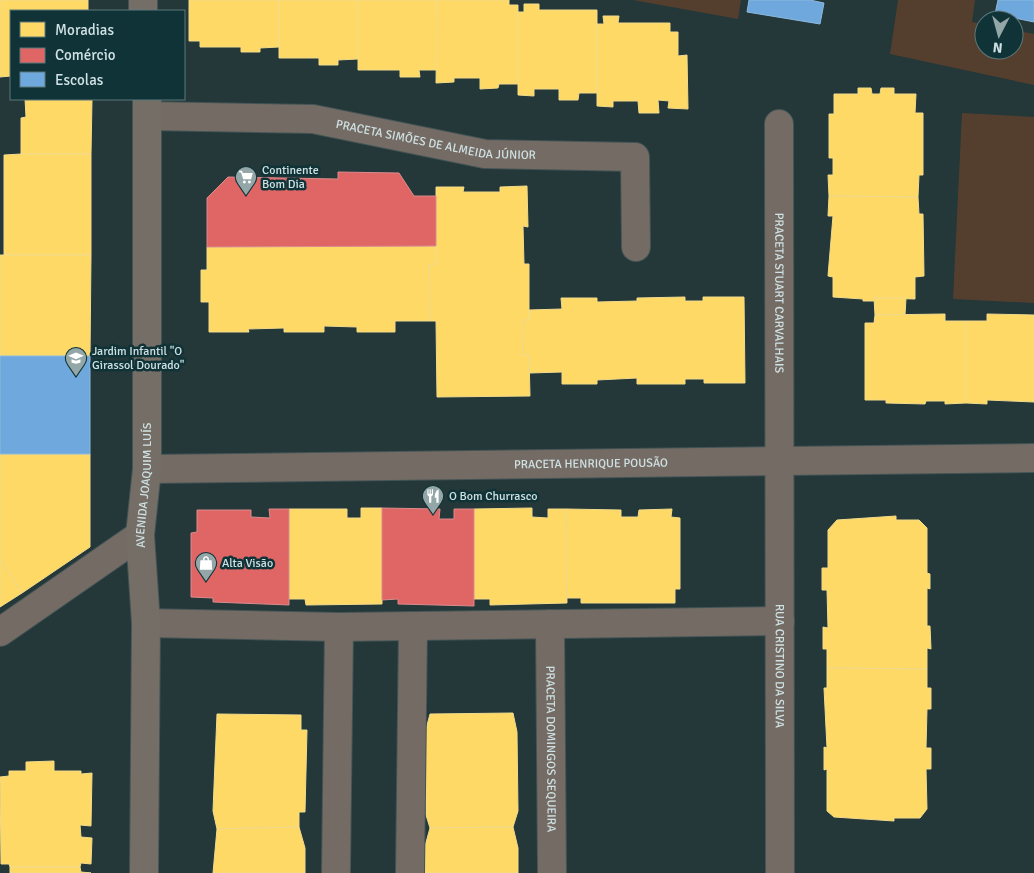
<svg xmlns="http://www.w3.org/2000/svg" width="1034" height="873" viewBox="0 0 1034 873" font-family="Signika,sans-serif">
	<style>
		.green { fill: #543f2e }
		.homes { fill: #ffd966; stroke: #f1db8c }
		.shops { fill: #e06666; stroke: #db8b8c }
		.schools { fill: #6fa8dc; stroke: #8cb9de }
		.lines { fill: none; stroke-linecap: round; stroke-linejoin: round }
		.street-casing { stroke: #445456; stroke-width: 30 }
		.secondary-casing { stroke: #445456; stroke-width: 30 }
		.street { stroke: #746c64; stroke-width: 28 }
		.secondary { stroke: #746e66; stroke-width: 28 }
		.labels { text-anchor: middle; stroke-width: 5; stroke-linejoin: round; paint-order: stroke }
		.street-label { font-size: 12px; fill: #cfe1e4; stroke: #103337 }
		.poi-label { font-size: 12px; fill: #cfe1e4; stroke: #103337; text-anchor: start }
	</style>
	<rect width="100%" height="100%" fill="#243739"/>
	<g class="green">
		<path d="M633,0H741L738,19Z"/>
		<path d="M898,0H975L972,22L984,24V50H1014V30L1034,34V85L890,54Z"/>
		<path d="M962,113L1034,117V303L953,299Z"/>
	</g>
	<g class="homes">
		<path d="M0,0H88V11H11V76L0,77Z"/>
		<path d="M189,0H279V47L260,48V52H241V47H200V41H189Z"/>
		<path d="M279,0H358V59L338,60V65H319V58H279Z"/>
		<path d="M358,0H437V70H419L420,77H400V70H358Z"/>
		<path d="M437,0H509V5H518V84H499L498,88L480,89V78H454V82L436,83Z"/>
		<path d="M524,4H539V10H597V93H579L578,100H559V89H534V96L518,95V12H524Z"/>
		<path d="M603,16H619L618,23H670V32H678V56L687,55L688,109L668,108L669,101L658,100L659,113H639L638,101H613V107L597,106V24H604Z"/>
		<path d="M858,88H871L872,94H880L881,88H894V94H916L915,113H923V175H919L918,197L829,196L828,175H833V158H829V114H834V94H858Z"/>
		<path d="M25,99H92L91,154H21V118L26,117Z"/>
		<path d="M21,154H91V255H4V155Z"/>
		<path d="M527,186L528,227L523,226L524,264H529V320H524L523,355H529L530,396L437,397L436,321H430L429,264H436V187H464L463,192H500V187Z"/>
		<path d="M829,196L918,197L919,214H923L924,276L915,277V299L874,298V301H863V299L833,297V277L828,276L833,216H828Z"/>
		<path d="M436,246V264H429L430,321H395V332H357V327L324,326V332H284V328L248,329L249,332H209V302H201V270H207V247Z"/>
		<path d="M0,255H91L90,356H0Z"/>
		<path d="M685,297V301H703V297H744L745,383H704V379H685V384H637V378L597,380V384H562V372L530,373L529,355H523L524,320H529V310L562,309L561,298H597V302L637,301V298Z"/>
		<path d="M874,298H906L905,315H875Z"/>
		<path d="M945,314V321H966V403L945,404V401H926L925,404L886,403V400H865V323H874L875,315Z"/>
		<path d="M987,314L1034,315V402L987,400V404L966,403V321H987Z"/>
		<path d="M0,454H90V547L22,593L0,559Z"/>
		<path d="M361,508H382V604L306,605L305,599H289V509H347V518H361Z"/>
		<path d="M532,508V517L548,518V509H566L567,603L490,605V599H474V509Z"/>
		<path d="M566,509L621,510V517H638L639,510L672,509L671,517L680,518V589H675V603H581V598H567Z"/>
		<path d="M896,516V520H919L927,528V573L930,574V589L927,588V626H930L931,649L927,648V669L827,668V649H823V627L828,628L827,590H822V568H828V530L837,520Z"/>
		<path d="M0,559L22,593L0,607Z"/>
		<path d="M827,668L927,669V688H931V709H927L926,748H931V769H926L927,809L920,818H894V821L834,817L827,811V769L824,770V747L827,748L824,688H827Z"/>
		<path d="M513,713L517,732L518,811L513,827L430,828L426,815L425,733L430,714Z"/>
		<path d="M217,714L301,715V730H307L305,812H299V827L217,829L213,811Z"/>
		<path d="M54,761V771H81V774L92,773L91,826L80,825L81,837L92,838L91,864L81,863L80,867H10L9,864H1L0,777L9,776V771H26V762Z"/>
		<path d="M299,827L305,848V873H213L217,829Z"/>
		<path d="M513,827L518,848V873H425V846L430,828Z"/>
		<path d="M10,867H80L81,872L91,873H10Z"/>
	</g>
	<g class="shops">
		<path d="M338,172L399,173L414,196H436V246L207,247V198L228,177L338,179Z"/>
		<path d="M382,508L440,509L439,519H454V509H474V606L398,604V599L382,600Z"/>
		<path d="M269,509H289V605L213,602V598L191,597V533L197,532V510H251V517L270,518Z"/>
	</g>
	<g class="schools">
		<path d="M749,0H810L824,3L820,24L747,12Z"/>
		<path d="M998,0H1034V22L995,14Z"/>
		<rect x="0" y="356" width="90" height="98"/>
	</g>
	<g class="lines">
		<g class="street-casing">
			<g id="street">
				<path id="s1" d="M148,116L313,119L485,154L635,157L636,247"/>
				<path id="s2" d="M779,124L780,873"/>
				<path id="s3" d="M147,469L1034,458"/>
				<path d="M146,623L339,627L780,621"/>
				<path id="s4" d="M550,624L552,873"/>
				<path d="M0,632L140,535"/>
				<path d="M336,873L339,627"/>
				<path d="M410,873L413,626"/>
			</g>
		</g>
		<g class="secondary-casing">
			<g id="secondary">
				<path d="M143,0V11"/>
				<path id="s5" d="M144,873L146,623L140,535L147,469V99"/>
			</g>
		</g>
		<use href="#street" class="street"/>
		<use href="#secondary" class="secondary"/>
	</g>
	<defs>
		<g id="supermarket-pin" transform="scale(1.125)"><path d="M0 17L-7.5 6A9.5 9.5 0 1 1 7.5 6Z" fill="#93a6a8" stroke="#103337"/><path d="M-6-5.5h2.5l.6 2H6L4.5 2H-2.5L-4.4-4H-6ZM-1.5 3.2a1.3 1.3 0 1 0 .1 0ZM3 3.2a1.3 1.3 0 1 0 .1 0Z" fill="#fff"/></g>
		<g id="school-pin" transform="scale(1.125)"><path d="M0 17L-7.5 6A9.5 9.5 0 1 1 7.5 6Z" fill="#93a6a8" stroke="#103337"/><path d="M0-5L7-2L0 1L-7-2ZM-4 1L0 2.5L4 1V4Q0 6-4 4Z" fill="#fff"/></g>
		<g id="restaurant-pin" transform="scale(1.125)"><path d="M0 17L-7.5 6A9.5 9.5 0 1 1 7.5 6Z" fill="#93a6a8" stroke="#103337"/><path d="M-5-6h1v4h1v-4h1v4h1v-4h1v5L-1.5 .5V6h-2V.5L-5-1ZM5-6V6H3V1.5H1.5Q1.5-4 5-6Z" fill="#fff"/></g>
		<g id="shop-pin" transform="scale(1.125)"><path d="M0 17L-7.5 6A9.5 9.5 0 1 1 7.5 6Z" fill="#93a6a8" stroke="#103337"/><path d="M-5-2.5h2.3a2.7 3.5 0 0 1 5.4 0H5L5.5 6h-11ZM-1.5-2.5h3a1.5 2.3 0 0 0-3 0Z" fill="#fff"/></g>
	</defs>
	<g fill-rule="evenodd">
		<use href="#supermarket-pin" x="246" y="177"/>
		<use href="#school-pin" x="76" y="358"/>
		<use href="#restaurant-pin" x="433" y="496"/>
		<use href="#shop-pin" x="206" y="563"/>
	</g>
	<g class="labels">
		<g class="street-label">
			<text dy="4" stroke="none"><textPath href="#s1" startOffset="290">PRACETA SIMÕES DE ALMEIDA JÚNIOR</textPath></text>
			<text dy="4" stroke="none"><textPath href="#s2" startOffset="169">PRACETA STUART CARVALHAIS</textPath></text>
			<text dy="4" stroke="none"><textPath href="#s3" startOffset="444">PRACETA HENRIQUE POUSÃO</textPath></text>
			<text dy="4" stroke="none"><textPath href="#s5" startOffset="388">AVENIDA JOAQUIM LUÍS</textPath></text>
			<text dy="4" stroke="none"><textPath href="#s2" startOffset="542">RUA CRISTINO DA SILVA</textPath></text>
			<text dy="4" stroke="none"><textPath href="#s4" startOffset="125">PRACETA DOMINGOS SEQUEIRA</textPath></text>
		</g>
		<g class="poi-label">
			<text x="262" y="174">Continente<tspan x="262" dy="14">Bom Dia</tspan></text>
			<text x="92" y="355">Jardim Infantil "O<tspan x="92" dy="14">Girassol Dourado"</tspan></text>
			<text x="449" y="500">O Bom Churrasco</text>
			<text x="222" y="567">Alta Visão</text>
		</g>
	</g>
	<rect x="10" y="10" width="175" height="90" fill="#103337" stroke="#5c797c"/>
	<rect x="20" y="22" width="25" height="15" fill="#ffd966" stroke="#5c797c"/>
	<text x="55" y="35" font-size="15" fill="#cfe1e4">Moradias</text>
	<rect x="20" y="48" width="25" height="15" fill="#e06666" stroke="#5c797c"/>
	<text x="55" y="60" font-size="15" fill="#cfe1e4">Comércio</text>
	<rect x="20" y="72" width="25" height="15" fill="#6fa8dc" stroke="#5c797c"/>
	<text x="55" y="85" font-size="15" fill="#cfe1e4">Escolas</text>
	<g transform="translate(999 35) rotate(186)"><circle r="24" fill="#103337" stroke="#5c797c"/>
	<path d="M0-4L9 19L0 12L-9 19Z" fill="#93a6a8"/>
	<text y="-8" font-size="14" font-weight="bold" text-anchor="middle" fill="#cfe1e4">N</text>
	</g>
</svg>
